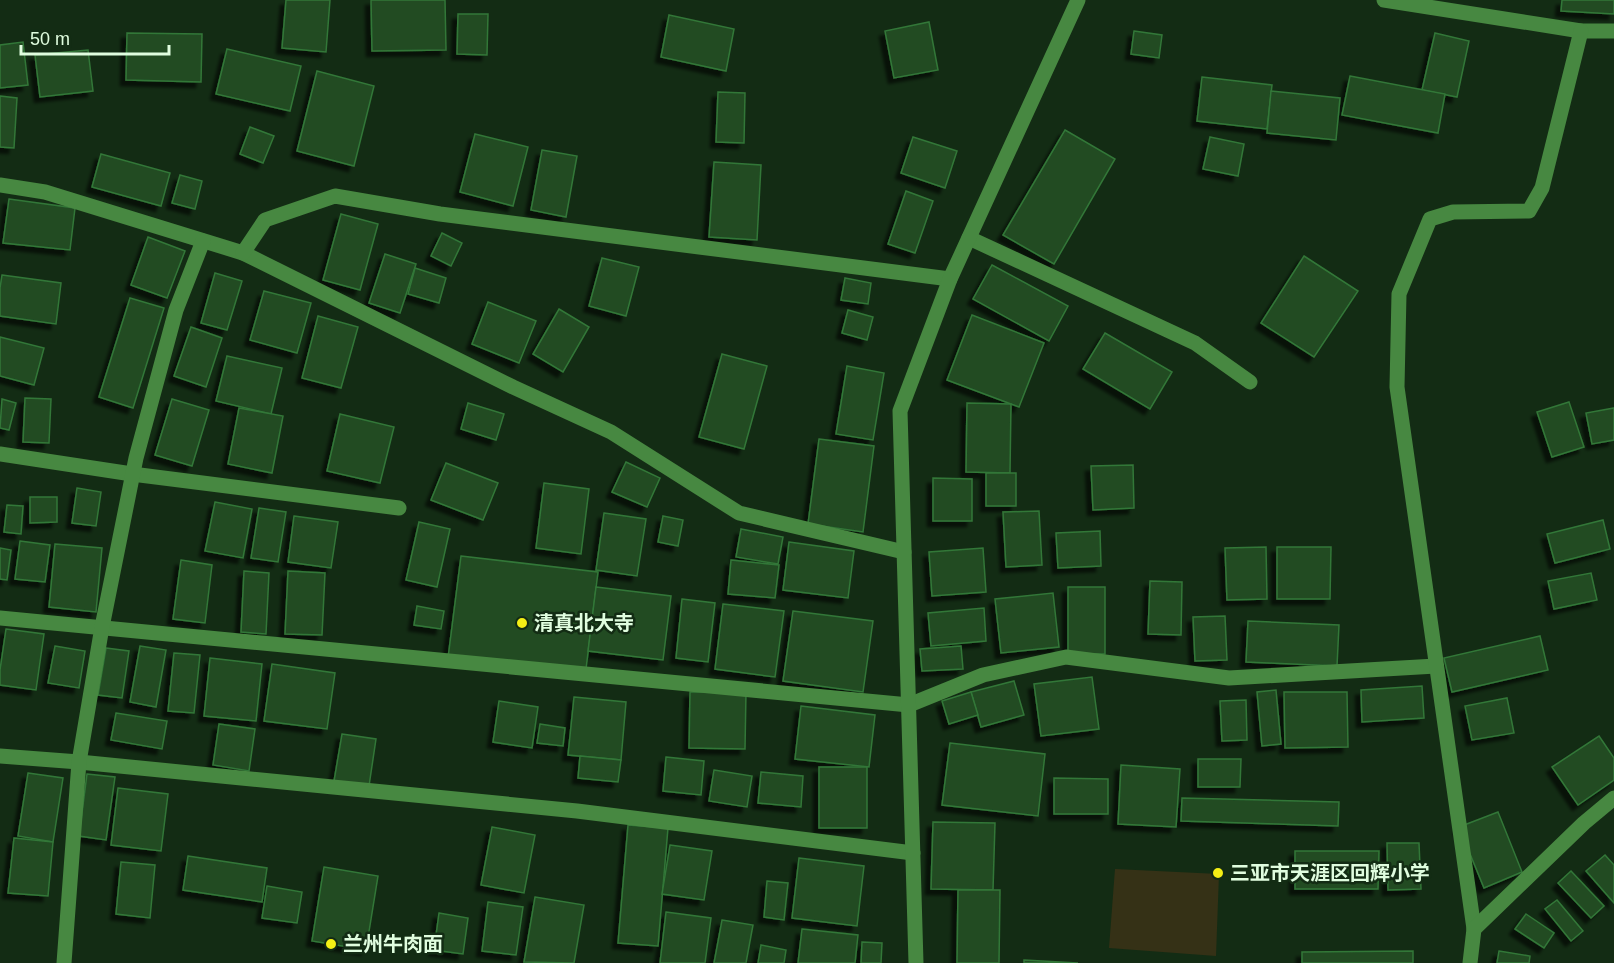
<svg xmlns="http://www.w3.org/2000/svg" width="1614" height="963" viewBox="0 0 1614 963" font-family="Helvetica,'Noto Sans SC',sans-serif">
	<style>
		.green { fill: #353116 }
		.building { fill: #204c23; stroke: #337738; stroke-width: 1.5; filter: url(#shadow) }
		.lines { fill: none; stroke-linecap: round; stroke-linejoin: round }
		.minor { stroke: #478841; stroke-width: 15 }
		.poi-dot { fill: #f4ef15; stroke: #132c14; stroke-width: 2 }
		.labels { text-anchor: middle; stroke-width: 5; stroke-linejoin: round; paint-order: stroke }
		.poi-label { font-size: 20px; font-weight: bold; fill: #e0fddf; stroke: #132c14; text-anchor: start }
	</style>
	<defs>
		<filter id="shadow"><feDropShadow dx="-5.5" dy="5.5" stdDeviation="1.5" flood-color="#0009"/></filter>
	</defs>
	<rect width="100%" height="100%" fill="#132c14"/>
	<path class="green" d="M1115,869L1219,874L1216,956L1109,948Z"/>
	<g class="building">
		<path d="M286,0H330L326,52L282,48Z"/>
		<path d="M371,0H445L446,50L372,51Z"/>
		<path d="M1562,0H1614V14L1561,11Z"/>
		<path d="M458,14H488L487,55L457,54Z"/>
		<path d="M669,15L734,29L726,71L661,57Z"/>
		<path d="M929,22L938,70L894,78L885,31Z"/>
		<path d="M1134,31L1162,35L1159,58L1131,54Z"/>
		<path d="M127,33L202,34L201,82L126,80Z"/>
		<path d="M1435,33L1469,41L1457,97L1422,90Z"/>
		<path d="M23,42L28,85L0,88V45Z"/>
		<path d="M227,49L301,66L290,111L216,94Z"/>
		<path d="M88,50L93,91L40,97L35,55Z"/>
		<path d="M317,71L374,86L354,166L297,151Z"/>
		<path d="M1350,76L1445,94L1438,133L1342,115Z"/>
		<path d="M1202,77L1272,85L1267,129L1197,121Z"/>
		<path d="M1271,91L1340,98L1336,140L1267,133Z"/>
		<path d="M718,92L745,93L744,143L716,142Z"/>
		<path d="M0,96L17,98L14,148L0,147Z"/>
		<path d="M250,127L274,136L263,163L240,154Z"/>
		<path d="M1065,130L1115,159L1054,264L1003,235Z"/>
		<path d="M475,134L528,147L513,206L460,192Z"/>
		<path d="M913,137L957,151L945,188L901,173Z"/>
		<path d="M1210,137L1244,144L1238,176L1203,169Z"/>
		<path d="M542,150L577,156L566,217L531,210Z"/>
		<path d="M101,154L170,173L161,206L92,187Z"/>
		<path d="M714,162L761,165L757,240L709,237Z"/>
		<path d="M180,175L202,181L195,209L172,203Z"/>
		<path d="M906,191L933,201L915,253L888,244Z"/>
		<path d="M9,199L75,208L70,250L3,243Z"/>
		<path d="M341,214L378,224L360,290L323,280Z"/>
		<path d="M442,233L462,243L451,266L431,256Z"/>
		<path d="M148,237L185,251L167,298L131,285Z"/>
		<path d="M385,254L416,264L400,313L369,303Z"/>
		<path d="M1304,256L1358,291L1314,357L1261,323Z"/>
		<path d="M602,258L639,267L626,316L589,306Z"/>
		<path d="M992,265L1068,306L1049,341L973,299Z"/>
		<path d="M415,268L446,278L439,303L408,294Z"/>
		<path d="M215,273L242,281L227,330L201,323Z"/>
		<path d="M2,275L61,283L56,324L0,316V288Z"/>
		<path d="M845,278L871,283L868,304L841,300Z"/>
		<path d="M264,291L311,303L297,353L250,340Z"/>
		<path d="M130,298L164,308L133,408L99,397Z"/>
		<path d="M488,302L536,321L519,363L472,344Z"/>
		<path d="M559,309L589,327L563,372L533,354Z"/>
		<path d="M848,310L873,317L867,340L842,333Z"/>
		<path d="M972,315L1044,343L1019,407L947,380Z"/>
		<path d="M318,316L358,327L341,388L302,378Z"/>
		<path d="M191,327L222,338L206,387L174,376Z"/>
		<path d="M1105,333L1172,372L1150,409L1083,369Z"/>
		<path d="M0,337L44,348L34,385L0,376Z"/>
		<path d="M722,354L767,366L744,449L699,437Z"/>
		<path d="M227,356L282,368L271,414L216,401Z"/>
		<path d="M847,366L884,373L873,440L836,434Z"/>
		<path d="M25,398L51,399L49,443L23,442Z"/>
		<path d="M2,399L16,403L9,430L0,428Z"/>
		<path d="M172,399L209,410L192,466L155,455Z"/>
		<path d="M1569,402L1584,447L1552,457L1537,412Z"/>
		<path d="M468,403L504,414L496,440L461,429Z"/>
		<path d="M967,403L1011,404L1010,473L966,472Z"/>
		<path d="M239,408L283,416L272,473L228,464Z"/>
		<path d="M1614,408V440L1592,444L1586,413Z"/>
		<path d="M340,414L394,427L380,483L327,471Z"/>
		<path d="M819,439L874,446L863,532L808,524Z"/>
		<path d="M626,462L660,478L647,507L612,492Z"/>
		<path d="M446,463L498,483L483,520L431,500Z"/>
		<path d="M1133,465L1134,508L1093,510L1091,466Z"/>
		<rect x="986" y="473" width="30" height="33"/>
		<path d="M933,478L972,479V521H933Z"/>
		<path d="M544,483L589,489L581,554L536,548Z"/>
		<path d="M77,488L101,492L96,526L72,523Z"/>
		<path d="M30,497H57V522L30,523Z"/>
		<path d="M215,502L252,509L243,558L205,551Z"/>
		<path d="M7,505L23,506L21,534L4,532Z"/>
		<path d="M259,508L286,512L278,562L251,558Z"/>
		<path d="M1039,511L1042,565L1006,567L1003,512Z"/>
		<path d="M604,513L646,519L637,576L596,570Z"/>
		<path d="M294,516L338,522L331,568L288,562Z"/>
		<path d="M663,516L683,520L678,546L658,542Z"/>
		<path d="M1603,520L1610,549L1555,563L1547,534Z"/>
		<path d="M419,522L450,529L437,587L406,580Z"/>
		<path d="M741,529L783,537L778,564L736,557Z"/>
		<path d="M1100,531L1101,566L1058,568L1056,533Z"/>
		<path d="M20,541L50,545L45,582L15,579Z"/>
		<path d="M789,542L854,551L848,598L783,590Z"/>
		<path d="M55,544L102,548L96,612L49,607Z"/>
		<path d="M1266,547L1267,599L1227,600L1225,548Z"/>
		<path d="M1277,547H1331L1330,599H1277Z"/>
		<path d="M0,548L11,550L7,580L0,579Z"/>
		<path d="M983,548L986,592L932,596L929,552Z"/>
		<path d="M461,556L598,572L586,669L448,658Z"/>
		<path d="M181,560L212,565L205,623L173,619Z"/>
		<path d="M731,560L779,565L775,598L728,594Z"/>
		<path d="M244,571L269,573L266,634L241,632Z"/>
		<path d="M288,571L325,573L322,635L285,634Z"/>
		<path d="M1591,573L1597,600L1554,609L1548,581Z"/>
		<path d="M1150,581L1182,582L1181,635L1148,634Z"/>
		<path d="M596,587L671,596L663,660L588,651Z"/>
		<rect x="1068" y="587" width="37" height="67"/>
		<path d="M1053,593L1059,647L1001,653L995,599Z"/>
		<path d="M682,599L715,603L708,662L676,658Z"/>
		<path d="M723,604L784,611L775,677L715,669Z"/>
		<path d="M417,606L444,611L441,629L414,625Z"/>
		<path d="M984,608L986,641L931,646L928,613Z"/>
		<path d="M793,611L873,621L863,692L783,681Z"/>
		<path d="M1225,616L1227,660L1195,661L1193,617Z"/>
		<path d="M1248,621L1339,625L1337,666L1246,662Z"/>
		<path d="M6,629L44,634L36,690L0,685V670Z"/>
		<path d="M1540,636L1548,670L1452,692L1444,658Z"/>
		<path d="M55,646L85,651L79,688L48,683Z"/>
		<path d="M140,646L166,650L156,707L130,702Z"/>
		<path d="M961,646L963,669L922,671L920,649Z"/>
		<path d="M106,648L129,651L122,698L98,695Z"/>
		<path d="M174,653L200,655L194,713L168,711Z"/>
		<path d="M210,658L262,664L256,721L204,716Z"/>
		<path d="M272,664L335,673L327,729L264,721Z"/>
		<path d="M1092,677L1099,729L1041,736L1034,684Z"/>
		<path d="M1014,681L1024,715L981,727L971,692Z"/>
		<path d="M1422,686L1424,718L1362,722L1361,690Z"/>
		<path d="M1276,690L1281,744L1262,746L1257,692Z"/>
		<path d="M690,692H746L745,749L689,748Z"/>
		<path d="M971,692L978,715L949,724L942,701Z"/>
		<path d="M1284,692H1347L1348,747L1285,748Z"/>
		<path d="M574,697L626,702L621,760L568,755Z"/>
		<path d="M1507,698L1514,733L1472,740L1465,706Z"/>
		<path d="M1246,700L1247,740L1222,741L1220,701Z"/>
		<path d="M499,701L538,707L532,748L493,742Z"/>
		<path d="M801,706L875,715L869,767L795,759Z"/>
		<path d="M116,713L167,721L162,749L111,740Z"/>
		<path d="M219,724L255,729L249,771L213,765Z"/>
		<path d="M540,724L565,728L563,746L537,743Z"/>
		<path d="M342,734L376,739L369,786L334,781Z"/>
		<path d="M1599,736L1614,758V780L1578,805L1552,767Z"/>
		<path d="M950,743L1045,754L1038,816L942,805Z"/>
		<path d="M580,756L621,760L618,782L578,778Z"/>
		<path d="M666,757L704,761L701,795L663,791Z"/>
		<path d="M1198,759H1241L1240,787H1198Z"/>
		<path d="M1121,765L1180,769L1176,827L1118,824Z"/>
		<rect x="819" y="767" width="48" height="61"/>
		<path d="M714,770L752,776L747,807L709,801Z"/>
		<path d="M761,772L803,776L801,807L758,803Z"/>
		<path d="M28,773L63,778L53,842L18,836Z"/>
		<path d="M87,774L115,777L106,840L79,836Z"/>
		<path d="M1054,778L1108,779V814H1054Z"/>
		<path d="M118,788L168,794L161,851L111,845Z"/>
		<path d="M1182,798L1339,802L1338,826L1181,821Z"/>
		<path d="M1498,812L1522,872L1484,888L1459,827Z"/>
		<path d="M933,822L995,823L993,890L931,889Z"/>
		<path d="M628,825L668,828L658,946L618,943Z"/>
		<path d="M492,827L535,835L524,893L481,885Z"/>
		<path d="M14,838L53,842L48,896L8,893Z"/>
		<path d="M1387,843H1419L1421,889L1388,890Z"/>
		<path d="M670,845L712,851L704,900L662,894Z"/>
		<path d="M1295,851H1379L1378,889H1295Z"/>
		<path d="M1605,855L1614,865V903L1586,871Z"/>
		<path d="M188,856L267,868L262,902L183,890Z"/>
		<path d="M799,858L864,866L857,926L792,918Z"/>
		<path d="M121,862L155,865L150,918L116,914Z"/>
		<path d="M324,867L378,876L366,950L312,941Z"/>
		<path d="M1571,871L1604,906L1591,918L1558,883Z"/>
		<path d="M767,881L788,883L784,920L764,917Z"/>
		<path d="M267,886L302,892L297,923L262,918Z"/>
		<path d="M958,890H1000L999,963H957Z"/>
		<path d="M535,897L584,905L574,963L524,962Z"/>
		<path d="M1557,900L1583,931L1571,941L1545,909Z"/>
		<path d="M488,902L523,907L516,955L482,951Z"/>
		<path d="M666,912L711,918L705,963H660Z"/>
		<path d="M439,913L468,918L463,954L434,950Z"/>
		<path d="M1526,914L1554,933L1544,948L1515,929Z"/>
		<path d="M722,920L753,925L746,963H714Z"/>
		<path d="M802,929L858,935L855,963H798Z"/>
		<path d="M862,942L882,943L881,963H861Z"/>
		<path d="M761,945L786,950L784,963H758Z"/>
		<path d="M1413,951V963H1302V952Z"/>
		<path d="M1499,951L1530,956L1529,963H1497Z"/>
		<path d="M1024,960L1078,963H1024Z"/>
	</g>
	<g class="lines">
		<g class="minor">
			<path d="M1384,0L1581,31H1614"/>
			<path d="M0,185L45,192L243,253L513,387L611,432L739,513L904,552"/>
			<path d="M969,238L1195,343L1250,382"/>
			<path d="M243,253L265,220L335,196L440,214L950,279"/>
			<path d="M0,454L132,474L399,508"/>
			<path d="M0,618L909,705L983,675L1066,657L1229,678L1436,666"/>
			<path d="M0,756L79,762L577,811L913,853"/>
			<path d="M1474,929L1397,387L1399,294L1430,219L1453,212L1529,211L1542,188L1581,31"/>
			<path d="M64,963L79,762L102,627L136,458L176,310L203,241"/>
			<path d="M916,963L900,411L950,279L1078,0"/>
			<path d="M1470,963L1474,929L1584,823L1614,798"/>
		</g>
	</g>
	<g class="poi-dot">
		<circle cx="522" cy="623" r="6"/>
		<circle cx="1218" cy="873" r="6"/>
		<circle cx="331" cy="944" r="6"/>
	</g>
	<g class="labels">
		<g class="poi-label">
			<text x="534" y="630">清真北大寺</text>
			<text x="1230" y="880">三亚市天涯区回辉小学</text>
			<text x="343" y="951">兰州牛肉面</text>
		</g>
	</g>
	<path d="M21 45v9h148v-9" fill="none" stroke="#e0fddf" stroke-width="3"/>
	<text x="30" y="45" font-size="18" fill="#e0fddf" stroke="#132c14" stroke-width="4.5" paint-order="stroke">50 m</text>
</svg>
